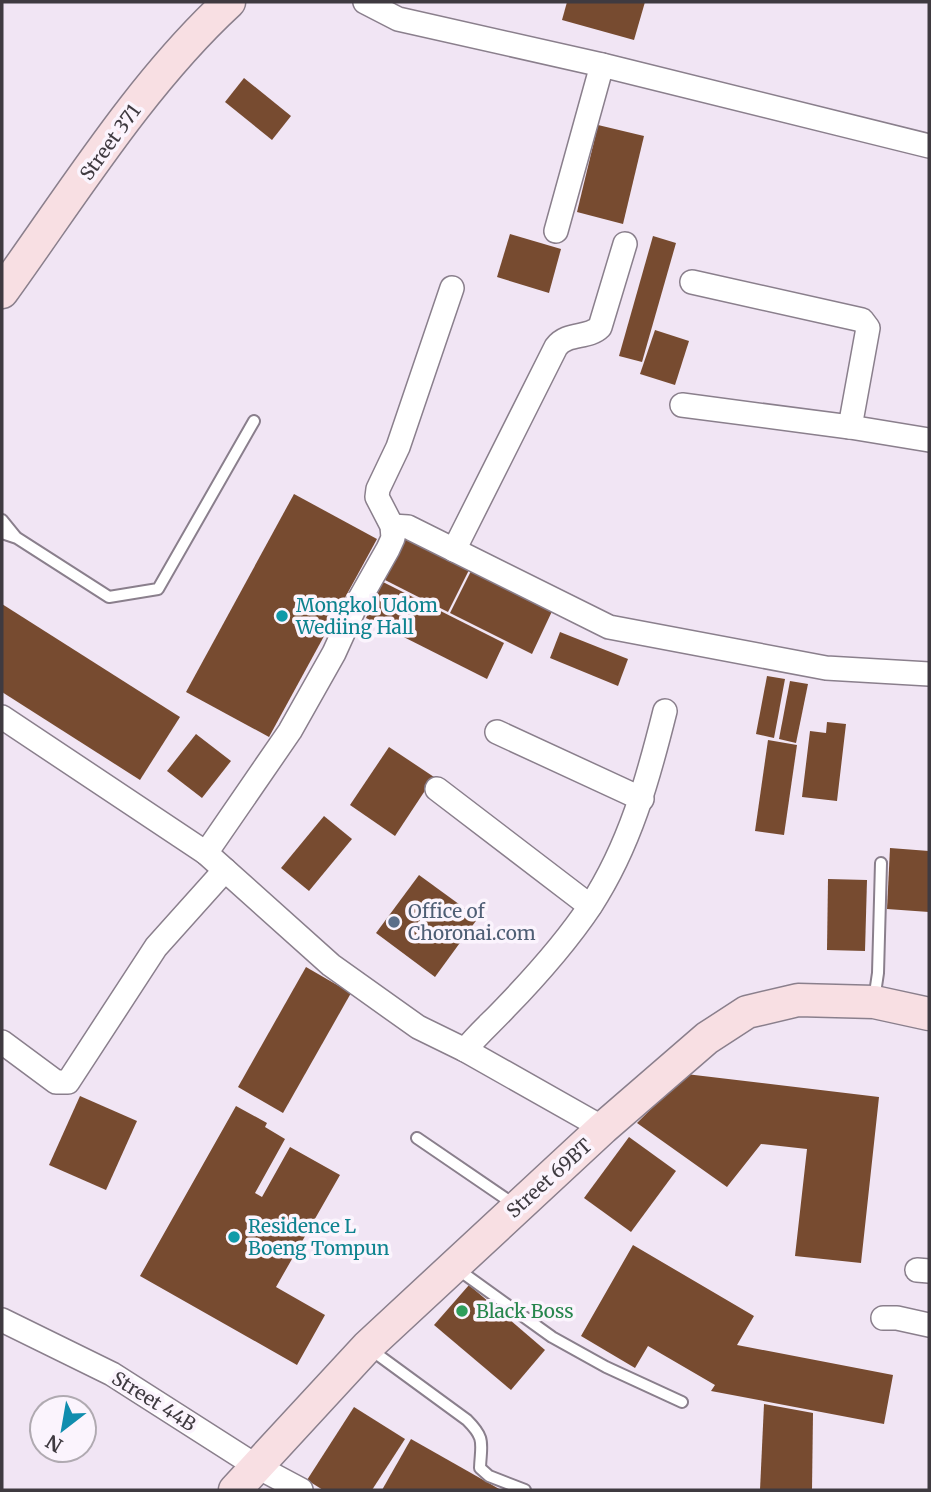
<svg xmlns="http://www.w3.org/2000/svg" width="931" height="1492" viewBox="0 0 931 1492" font-family="Merriweather,serif">
	<style>
		.building { fill: #774b30 }
		.lines { fill: none; stroke-linecap: round; stroke-linejoin: round }
		.lane-casing { stroke: #8a7f8c; stroke-width: 14 }
		.street-casing { stroke: #8a7f8c; stroke-width: 26 }
		.secondary-casing { stroke: #8a7f8c; stroke-width: 35 }
		.lane { stroke: #fff; stroke-width: 10 }
		.street { stroke: #fff; stroke-width: 23 }
		.secondary { stroke: #f8dfe3; stroke-width: 32 }
		.culture-dot { fill: #0f9aa8; stroke: #fbf4fd; stroke-width: 2.5 }
		.service-dot { fill: #5c6f8a; stroke: #fbf4fd; stroke-width: 2.5 }
		.leisure-dot { fill: #2e9e5b; stroke: #fbf4fd; stroke-width: 2.5 }
		.labels { text-anchor: middle; stroke-width: 7; stroke-linejoin: round; paint-order: stroke }
		.street-label { font-size: 19px; fill: #3f3a40; stroke: #fbf4fd }
		.culture-label { font-size: 19px; fill: #0d838f; stroke: #fbf4fd; text-anchor: start }
		.service-label { font-size: 19px; fill: #4e5e75; stroke: #fbf4fd; text-anchor: start }
		.leisure-label { font-size: 19px; fill: #27864d; stroke: #fbf4fd; text-anchor: start }
	</style>
	<rect width="100%" height="100%" fill="#f1e5f4"/>
	<g class="building">
		<path d="M567,2H645L634,40L562,20Z"/>
		<path d="M244,78L291,116L272,140L225,102Z"/>
		<path d="M598,125L644,136L623,224L577,212Z"/>
		<path d="M510,234L561,249L549,293L497,277Z"/>
		<path d="M653,236L676,243L642,362L619,356Z"/>
		<path d="M655,330L689,341L675,385L640,374Z"/>
		<path d="M294,494L377,539L269,737L186,692Z"/>
		<path d="M406,538L469,570L448,612L385,580Z"/>
		<path d="M473,567L554,607L532,654L450,613Z"/>
		<path d="M383,582L504,643L487,679L366,618Z"/>
		<path d="M2,604L180,717L140,780L2,692Z"/>
		<path d="M560,632L628,659L618,686L550,658Z"/>
		<path d="M767,676L785,679L774,738L756,734Z"/>
		<path d="M790,681L808,684L796,743L779,739Z"/>
		<path d="M827,722L846,724L837,801L802,797L810,731L826,733Z"/>
		<path d="M196,734L231,761L202,798L167,771Z"/>
		<path d="M768,740L797,745L784,835L755,831Z"/>
		<path d="M389,747L434,777L395,836L350,805Z"/>
		<path d="M324,816L352,839L309,891L281,868Z"/>
		<path d="M890,848L929,851V912L887,909Z"/>
		<path d="M419,875L478,918L435,977L376,933Z"/>
		<path d="M828,879L867,880L865,951L827,950Z"/>
		<path d="M306,967L351,993L283,1113L238,1087Z"/>
		<path d="M686,1074L879,1097L861,1263L795,1256L807,1149L761,1144L727,1187L637,1123Z"/>
		<path d="M80,1096L137,1121L106,1190L49,1165Z"/>
		<path d="M236,1106L267,1123L265,1127L285,1139L255,1193L262,1197L290,1147L340,1175L276,1287L325,1315L297,1365L140,1276Z"/>
		<path d="M629,1137L676,1171L631,1232L584,1198Z"/>
		<path d="M633,1245L754,1316L737,1345L893,1375L884,1424L711,1391L715,1385L648,1346L635,1368L581,1336Z"/>
		<path d="M469,1285L545,1350L511,1390L434,1325Z"/>
		<path d="M764,1404L813,1413L812,1490H760Z"/>
		<path d="M354,1407L405,1439L372,1490H323L307,1480Z"/>
		<path d="M411,1439L501,1490H382Z"/>
	</g>
	<g class="lines">
		<g class="lane-casing">
			<g id="lane">
				<path d="M2,520L15,536"/>
				<path d="M2,533L17,538L109,597L158,589L254,421"/>
				<path d="M874,1000L878,973L881,863"/>
				<path d="M417,1138L515,1205"/>
				<path d="M456,1268L552,1337L606,1367L682,1402"/>
				<path d="M370,1349L467,1420C486,1439 481,1443 480,1468L489,1476L525,1490"/>
			</g>
		</g>
		<g class="street-casing">
			<g id="street">
				<path d="M365,2L398,19L602,65L929,146"/>
				<path d="M556,231L602,65"/>
				<path d="M692,282L862,320L868,328L850,427"/>
				<path d="M682,405L850,427L929,440"/>
				<path d="M392,526L408,527L609,627L826,668L929,674"/>
				<path d="M454,550L556,347C567,332 588,339 600,327L625,244"/>
				<path d="M2,717L206,853L331,965L418,1027L465,1050L603,1128"/>
				<path d="M497,732L642,799"/>
				<path d="M437,789L590,906"/>
				<path d="M206,853L290,731L334,653L354,609L388,549L393,538L392,526L377,497L378,489L398,447L452,288"/>
				<path d="M2,1042L56,1082H68L156,947L225,870"/>
				<path d="M465,1050C478,1034 492,1022 506,1007C536,976 567,941 591,905C630,845 648,779 665,711"/>
				<path d="M917,1270L929,1271"/>
				<path d="M883,1318H897L929,1325"/>
				<path d="M2,1320L112,1374L256,1466L301,1490"/>
			</g>
		</g>
		<g class="secondary-casing">
			<g id="secondary">
				<path d="M2,292C72,195 141,83 229,2"/>
				<path d="M235,1490L367,1347L603,1128L707,1038L747,1012L798,1000L874,1002L929,1014"/>
			</g>
		</g>
		<use href="#lane" class="lane"/>
		<use href="#street" class="street"/>
		<use href="#secondary" class="secondary"/>
	</g>
	<g class="culture-dot">
		<circle cx="282" cy="616" r="7"/>
		<circle cx="234" cy="1237" r="7"/>
	</g>
	<circle class="service-dot" cx="394" cy="922" r="7"/>
	<circle class="leisure-dot" cx="462" cy="1311" r="7"/>
	<g class="labels">
		<g class="street-label">
			<text transform="translate(110 142) rotate(-54)" y="7">Street 371</text>
			<text transform="translate(549 1178) rotate(-42)" y="7">Street 69BT</text>
			<text transform="translate(154 1401) rotate(32)" y="7">Street 44B</text>
		</g>
		<g class="culture-label">
			<text x="296" y="612">Mongkol Udom<tspan x="296" dy="22">Wediing Hall</tspan></text>
			<text x="248" y="1233">Residence L<tspan x="248" dy="22">Boeng Tompun</tspan></text>
		</g>
		<g class="service-label">
			<text x="408" y="918">Office of<tspan x="408" dy="22">Choronai.com</tspan></text>
		</g>
		<g class="leisure-label">
			<text x="476" y="1318">Black Boss</text>
		</g>
	</g>
	<rect width="931" height="1492" fill="none" stroke="#3f3a40" stroke-width="7"/>
	<g transform="translate(63 1429) rotate(211)"><circle r="33" fill="#fbf4fd" stroke="#b0aab1" stroke-width="2"/>
	<path d="M0-5L12 26L0 18L-12 26Z" fill="#108dae"/>
	<text y="-10" font-size="19" font-weight="bold" text-anchor="middle" fill="#3f3a40">N</text>
	</g>
</svg>
